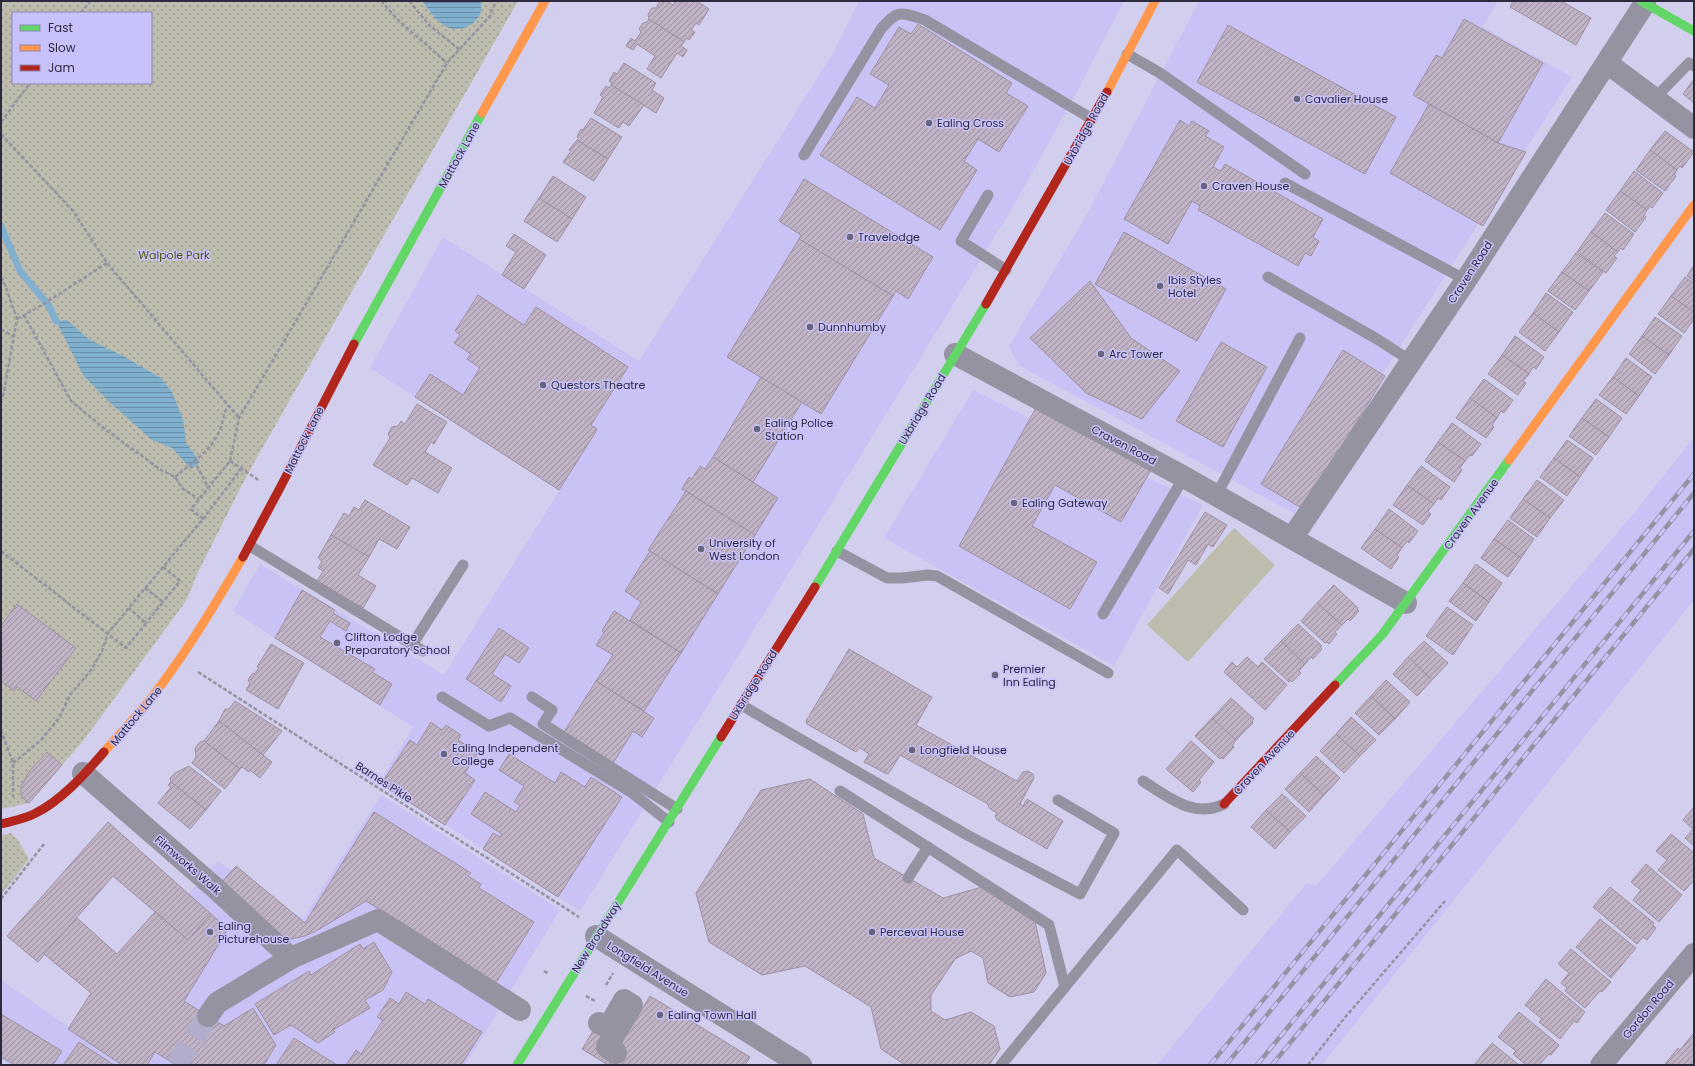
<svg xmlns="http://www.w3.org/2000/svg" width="1695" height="1066" viewBox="0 0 1695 1066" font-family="Poppins,sans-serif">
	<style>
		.built { fill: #c8c3f4 }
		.grass { fill: url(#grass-dots); fill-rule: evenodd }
		.garden { fill: #bdbcae }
		.water { fill: url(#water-rules) }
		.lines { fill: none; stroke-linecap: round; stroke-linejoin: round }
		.stream { stroke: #81b0cf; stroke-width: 7 }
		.building { fill: url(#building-hatch); stroke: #9d91a4 }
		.street-tunnel { stroke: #b1aecb; stroke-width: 22; stroke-dasharray: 22 11; stroke-linecap: butt }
		.path { stroke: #9493a2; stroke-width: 2.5; stroke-dasharray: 4 2; stroke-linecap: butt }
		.lane { stroke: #9593a2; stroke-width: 11 }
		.street { stroke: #9593a2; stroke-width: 22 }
		.fast { stroke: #63d668; stroke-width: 9 }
		.slow { stroke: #ff974d; stroke-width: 9 }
		.jam { stroke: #b3261e; stroke-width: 9 }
		.rail-casing { stroke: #9493a3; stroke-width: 4.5 }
		.rail { stroke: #c8c2fb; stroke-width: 3; stroke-dasharray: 9; stroke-linecap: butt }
		.poi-dot { fill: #67647d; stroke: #c8c2fb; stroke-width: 1.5 }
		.labels { text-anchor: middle; stroke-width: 3; stroke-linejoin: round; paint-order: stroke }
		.poi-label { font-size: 11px; fill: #2d2a40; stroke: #c8c2fb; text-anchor: start }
		.street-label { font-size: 11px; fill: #2d2a40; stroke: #c8c2fb }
		.park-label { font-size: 11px; fill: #525203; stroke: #c8c2fb }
	</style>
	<defs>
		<pattern id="grass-dots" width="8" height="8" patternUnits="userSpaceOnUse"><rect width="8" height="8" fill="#bdbcae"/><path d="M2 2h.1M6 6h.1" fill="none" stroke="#9a998f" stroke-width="1.8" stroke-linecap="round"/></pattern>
		<pattern id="water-rules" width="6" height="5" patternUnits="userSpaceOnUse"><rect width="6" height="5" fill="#81b0cf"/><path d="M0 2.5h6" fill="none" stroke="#6a8fa9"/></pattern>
		<pattern id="building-hatch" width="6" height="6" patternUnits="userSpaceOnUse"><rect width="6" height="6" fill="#bfb2c5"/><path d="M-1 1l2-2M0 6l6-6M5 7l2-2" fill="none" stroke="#9c91a1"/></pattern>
	</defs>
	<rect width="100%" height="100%" fill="#d2cfee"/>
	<g class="built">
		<path d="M859,1H1124L1072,101L1017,200L724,679L580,911L379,782L413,727L233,611L260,564L444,675L559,491L370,368L443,237L639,361L833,53Z"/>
		<path d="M1199,1H1498L1483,27L1572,77L1294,513L1018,365L1009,346L1087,214Z"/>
		<path d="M973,390L1203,505L1114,666L884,538Z"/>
		<path d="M1694,437V600L1322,1065H1157L1307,883L1316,886L1634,513Z"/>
		<path d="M381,795L560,910L465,1065H10L1,1059V980L69,1027L218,861L303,919Z"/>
	</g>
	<g class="grass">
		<path d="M1,1H518L247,475L198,572L186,601L83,741L29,803L1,809ZM13,13H151V83H13Z"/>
		<path d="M11,833L18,840L29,859L1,895V835Z"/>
	</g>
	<path class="garden" d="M1234,528L1275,565L1188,662L1147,625Z"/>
	<g class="water">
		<path d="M422,1H481C481,4 481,8 481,11C478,25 458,34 445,26C435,20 429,10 422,1Z"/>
		<path d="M67,320L90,340L123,356L161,378L172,392L183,419L186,443L200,462L191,469L172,448L152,440L107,400L83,375L56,321Z"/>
	</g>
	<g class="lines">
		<path class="stream" d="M1,226L20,271L49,306L56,321"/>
	</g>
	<g class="building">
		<path d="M660,1H667L673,5L676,1H697L709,9L699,25L696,23L691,30L695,32L689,40L686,38L684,42L649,19L648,14L652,8H656Z"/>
		<path d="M1513,1H1561L1591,18L1576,45L1510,7Z"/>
		<path d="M649,19L684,42L681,46L687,50L683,57L677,53L661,78L647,69L655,56L637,44L633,50L626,46L631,38L635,41L641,32L639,29L643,23L647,22Z"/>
		<path d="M1464,19L1543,63L1498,143L1413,95L1436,55L1442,58Z"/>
		<path d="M918,24L1012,83L1006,93L1028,106L999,152L978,139L964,161L977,170L940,230L820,155L857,97L875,108L889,85L870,74L899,27L911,34Z"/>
		<path d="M1228,25L1396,117L1365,174L1197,82Z"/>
		<path d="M624,63L656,83L652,90L664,98L656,113L611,85L612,83L609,81L614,72L617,74Z"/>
		<path d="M1694,79V103L1683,94Z"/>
		<path d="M611,85L644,105L629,126L623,122L619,128L594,113L603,97L600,95L606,86L609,88Z"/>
		<path d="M1429,104L1498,143L1526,152L1483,226L1390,173Z"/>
		<path d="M591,118L622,137L608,159L577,140L579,138L577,137L581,129L583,130Z"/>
		<path d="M1180,120L1189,126L1192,121L1209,131L1205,136L1224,147L1213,167L1221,171L1225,164L1323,219L1313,237L1319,241L1311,256L1305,253L1298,266L1198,210L1200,206L1192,201L1168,244L1124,219Z"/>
		<path d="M1665,131L1694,152L1682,168L1680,166L1677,170L1650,150Z"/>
		<path d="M577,140L608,159L594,181L563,162L571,151L569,150Z"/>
		<path d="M1650,150L1677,170L1674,175L1676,176L1665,191L1636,170Z"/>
		<path d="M1634,171L1663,193L1652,208L1650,206L1647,210L1620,191Z"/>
		<path d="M553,176L586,197L572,219L539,198Z"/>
		<path d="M804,179L933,257L908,299L896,291L893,296L799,239L801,235L779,221Z"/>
		<path d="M1620,191L1647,210L1644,215L1646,217L1635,232L1606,210Z"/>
		<path d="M539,198L572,219L557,242L524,221Z"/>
		<path d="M1605,213L1634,234L1623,250L1621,248L1618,252L1591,232Z"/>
		<path d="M1124,232L1226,289L1197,341L1095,284Z"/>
		<path d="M1591,232L1618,252L1614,256L1617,258L1606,273L1577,252Z"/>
		<path d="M514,234L546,255L524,289L502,275L516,252L506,246Z"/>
		<path d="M799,239L893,296L821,414L727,357Z"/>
		<path d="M1576,253L1603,272L1589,291L1562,272Z"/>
		<path d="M1694,265V281L1687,276Z"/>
		<path d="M1562,272L1589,291L1575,310L1548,291Z"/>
		<path d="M1685,277L1694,283V312L1671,296Z"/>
		<path d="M1090,281L1131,338L1180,371L1142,419L1086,393L1030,338Z"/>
		<path d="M1546,293L1573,312L1559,332L1533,313Z"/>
		<path d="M478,295L524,325L536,307L628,367L591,425L597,429L595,433L559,490L415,397L430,374L463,395L480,368L467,359L471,354L454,343L460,335L455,331Z"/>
		<path d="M1671,296L1694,312V319L1684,333L1658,314Z"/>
		<path d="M1533,313L1559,332L1545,351L1519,332Z"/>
		<path d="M1655,317L1682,336L1669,355L1642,336Z"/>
		<path d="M1515,336L1544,357L1536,369L1533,367L1529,374L1502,355Z"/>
		<path d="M1642,336L1669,355L1655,374L1629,354Z"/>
		<path d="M1221,342L1267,367L1223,447L1176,421Z"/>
		<path d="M1343,350L1385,376L1303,509L1261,484Z"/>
		<path d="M1502,355L1529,374L1523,381L1526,383L1518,395L1488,374Z"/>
		<path d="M1626,358L1652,377L1639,396L1613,377Z"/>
		<path d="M761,377L802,402L753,482L713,457Z"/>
		<path d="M1613,377L1639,396L1626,414L1599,395Z"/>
		<path d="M1484,379L1513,400L1504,413L1501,411L1497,418L1470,398Z"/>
		<path d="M1470,398L1497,418L1492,425L1494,427L1486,438L1456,418Z"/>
		<path d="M1596,399L1622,418L1609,437L1582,418Z"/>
		<path d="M417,404L447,422L434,444L431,442L425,452L452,468L438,493L412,478L407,485L373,465L390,438L388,434L392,427L398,426L401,421L405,424Z"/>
		<path d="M1037,406L1151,470L1121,522L1055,485L1032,526L1097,562L1070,609L959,546Z"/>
		<path d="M1582,418L1609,437L1596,455L1569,436Z"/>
		<path d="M1452,423L1481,444L1472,456L1470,455L1465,461L1438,442Z"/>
		<path d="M1567,440L1593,458L1580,477L1554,458Z"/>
		<path d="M1438,442L1465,461L1460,468L1462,470L1454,482L1425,461Z"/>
		<path d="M713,457L778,498L755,535L682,489L689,477L692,479L700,466L705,469Z"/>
		<path d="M1554,458L1580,477L1567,496L1540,477Z"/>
		<path d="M1421,466L1450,487L1441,500L1438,498L1434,504L1407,485Z"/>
		<path d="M1537,480L1564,500L1550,518L1523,499Z"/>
		<path d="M1407,485L1434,504L1428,511L1431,514L1423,525L1393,505Z"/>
		<path d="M686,491L755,535L718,594L648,550Z"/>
		<path d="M1523,499L1550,518L1537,537L1510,518Z"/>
		<path d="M365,500L410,527L397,549L379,539L369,557L331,535L344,513L349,516L354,507L359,510Z"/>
		<path d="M1389,509L1418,531L1409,543L1407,541L1402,548L1375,529Z"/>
		<path d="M1205,512L1227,525L1213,547L1208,544L1196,565L1188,560L1168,594L1159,588Z"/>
		<path d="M1508,520L1534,539L1521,558L1494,539Z"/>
		<path d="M1375,529L1402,548L1397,555L1399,557L1391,569L1361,548Z"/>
		<path d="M331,535L369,557L358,575L376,586L363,608L317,581L323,571L318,568L322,561L318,558Z"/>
		<path d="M1494,539L1521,558L1508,577L1481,558Z"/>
		<path d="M650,551L718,594L681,653L630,620L641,602L625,591Z"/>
		<path d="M1476,564L1502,583L1489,602L1463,583Z"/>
		<path d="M1463,583L1489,602L1476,621L1449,601Z"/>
		<path d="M1334,585L1358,608L1357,609L1359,611L1350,621L1348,619L1342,625L1317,603Z"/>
		<path d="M302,590L335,610L333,613L350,623L346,631L330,621L320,637L375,669L372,672L392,684L380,705L275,638Z"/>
		<path d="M1317,603L1342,625L1335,632L1337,634L1329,644L1327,642L1325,643L1301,621Z"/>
		<path d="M17,604L76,648L36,701L17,687L14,691L1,681V626Z"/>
		<path d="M1447,607L1473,625L1453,655L1426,636Z"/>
		<path d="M614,611L681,653L644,711L596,681L613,655L596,645L604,633L602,631Z"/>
		<path d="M1298,624L1322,646L1320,647L1322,649L1313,659L1311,657L1305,664L1281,641Z"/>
		<path d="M499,628L529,648L519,663L505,654L492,674L511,686L501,702L466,679Z"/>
		<path d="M1281,641L1305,664L1299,671L1301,673L1292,682L1290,680L1289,682L1264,659Z"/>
		<path d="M1424,641L1448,663L1432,680L1408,657Z"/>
		<path d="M271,644L304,663L278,709L246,690L250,683L248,680L252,674L255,673L259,668L257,667Z"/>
		<path d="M849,649L932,697L916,725L1017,781L1023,772L1028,771L1033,774L1034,778L1020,804L1023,806L1027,799L1063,821L1047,849L997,820L995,816L997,813L989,808L988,804L900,755L889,773L887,774L864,762L869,754L860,748L856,752L807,724L806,721Z"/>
		<path d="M1247,657L1258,667L1262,662L1287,685L1265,710L1224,672L1232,662L1237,667Z"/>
		<path d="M1408,657L1432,680L1417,696L1393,674Z"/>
		<path d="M1386,680L1410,702L1395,719L1371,696Z"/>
		<path d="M596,681L654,718L642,737L633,731L613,763L564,732Z"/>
		<path d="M1371,696L1395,719L1379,735L1355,713Z"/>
		<path d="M1231,698L1254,719L1252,721L1253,723L1236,740L1212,718Z"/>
		<path d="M235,701L282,731L263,755L219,721L225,709H229Z"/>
		<path d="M1351,717L1376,740L1360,756L1336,734Z"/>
		<path d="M1212,718L1236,740L1232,746L1234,747L1223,759L1221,757L1220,759L1195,736Z"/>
		<path d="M219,721L272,762L260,778L250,770L249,772L242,767L240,769L204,741Z"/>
		<path d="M431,722L442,730L446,725L461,735L458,740L478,753L465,773L475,780L445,825L381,784L410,740L417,745Z"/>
		<path d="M1336,734L1360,756L1344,773L1320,751Z"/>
		<path d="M204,741L240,769L225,789L192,763L196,757L195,748L200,742Z"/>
		<path d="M1191,741L1214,762L1199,780L1201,782L1193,792L1166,769Z"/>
		<path d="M47,752L62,765L29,803L21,796V787L28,773Z"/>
		<path d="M509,754L555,783L561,772L585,787L591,777L622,797L558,897L483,849L493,833L500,837L502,834L471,814L485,792L516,812L520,805L514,802L524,786L499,770Z"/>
		<path d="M1316,756L1340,778L1324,795L1300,773Z"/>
		<path d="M189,766L221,791L206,810L171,782L170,778L175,773Z"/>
		<path d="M1300,773L1324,795L1309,812L1285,789Z"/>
		<path d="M810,779L863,814L874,858L943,898L982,887L1035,921L1046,973L1034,992L1010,997L988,983L983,958L971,951L955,959L931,995V1011L945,1020L971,1012L994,1026L1000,1049L989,1065H905L881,1049L871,1007L805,966L762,975L709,942L696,893L761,790Z"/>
		<path d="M171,782L206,810L190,829L158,803L171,787L168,785Z"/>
		<path d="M1282,794L1306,816L1290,832L1266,810Z"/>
		<path d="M1694,807V846L1685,838L1693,829L1683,820Z"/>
		<path d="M1266,810L1290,832L1275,849L1251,827Z"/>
		<path d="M374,812L471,873L468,876L481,884L479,888L534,922L496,983L366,901L316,931L305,936L286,940L222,882L236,866L305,923Z"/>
		<path d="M108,822L211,914L188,940L113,876L38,962L7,936Z"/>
		<path d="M1671,834L1694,853V880L1684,891L1658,870L1667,860L1656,851Z"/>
		<path d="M1646,864L1682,895L1659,922L1633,900L1641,890L1631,882Z"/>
		<path d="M1610,887L1654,923L1653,925L1656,928L1647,940L1643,937L1637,944L1593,907Z"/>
		<path d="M155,912L188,940L211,914L228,929L184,1001L224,1026L253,1008L276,1045L264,1065H176L155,1052L147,1065H122L68,1029L91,993L44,954L77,918L117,954Z"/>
		<path d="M1600,919L1636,948L1611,978L1576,947Z"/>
		<path d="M374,942L392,972L383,990L365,1000L370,1008L333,1030L335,1032L318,1043L291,1025L274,1035L255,1004L309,971L311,975L360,944L363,949Z"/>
		<path d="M1571,949L1611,982L1602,992L1600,991L1585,1008L1565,991L1567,988L1561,983L1569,973L1558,964Z"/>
		<path d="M1546,979L1585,1012L1577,1023L1574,1021L1560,1039L1539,1022L1542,1019L1525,1005Z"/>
		<path d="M406,992L425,1004L428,999L482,1032L461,1065H346L356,1050L361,1054L383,1020L377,1017L390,998L399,1004Z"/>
		<path d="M650,996L750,1057L745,1065H608Z"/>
		<path d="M1519,1012L1559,1045L1551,1055L1549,1054L1539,1065H1526L1513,1054L1516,1051L1498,1037Z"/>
		<path d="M1,1014L62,1051L53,1065H15L1,1057Z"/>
		<path d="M601,1018L616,1053L608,1065L582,1049Z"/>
		<path d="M1693,1034L1694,1035V1065L1665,1064L1678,1048L1680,1050Z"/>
		<path d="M294,1038L337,1065H276Z"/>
		<path d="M79,1042L114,1065H63Z"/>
		<path d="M1492,1043L1519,1065H1474Z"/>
	</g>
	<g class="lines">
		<path class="street-tunnel" d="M176,1065L208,1016"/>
		<g class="path">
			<path d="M381,1L399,21L447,63"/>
			<path d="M409,1L430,26L460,50"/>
			<path d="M81,13L90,1"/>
			<path d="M1,122L30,83"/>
			<path d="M1,134L73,211L107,263L239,418"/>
			<path d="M1,277L5,285L17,319L3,396L1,400"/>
			<path d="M24,315L71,401L105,429L161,470L175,477L183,489L199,499"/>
			<path d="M17,319L42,305L107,263"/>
			<path d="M1,329L14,337"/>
			<path d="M194,460L208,487"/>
			<path d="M230,461L260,481"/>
			<path d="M175,477C190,464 211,451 219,432C223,424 223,414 228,406"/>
			<path d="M203,519L241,469"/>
			<path d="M1,551L126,648L146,623L129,608"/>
			<path d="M163,567L180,581L163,602"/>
			<path d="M145,588L163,602L146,623"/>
			<path d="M198,672L579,917"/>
			<path d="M1,730L13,763V797"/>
			<path d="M13,763L41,740L59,718L70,695L92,669L102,651L108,633L203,519L191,509L230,461L239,418L447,63L490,16L496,1"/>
			<path d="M1,899L44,844"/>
			<path d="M544,971L549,974"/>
			<path d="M606,985L613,973"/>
			<path d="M586,996L595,1001"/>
			<path d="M1308,1065L1342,1021L1445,901"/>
		</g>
		<g class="lane">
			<path d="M1127,54L1160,73L1305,174"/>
			<path d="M1655,98L1689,63L1694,66"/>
			<path d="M804,155L881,29C898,9 901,12 925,20L1092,119"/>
			<path d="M1285,183L1466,280"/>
			<path d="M988,195L961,241L1006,270"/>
			<path d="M1268,277L1377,339L1411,361"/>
			<path d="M1216,496L1300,338"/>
			<path d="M250,546L423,651"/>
			<path d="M837,551L887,578H902L928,575L937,576L1108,673"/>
			<path d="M1103,614L1184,477"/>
			<path d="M412,645L463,565"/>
			<path d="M442,697L489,726L510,718L631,792L669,822"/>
			<path d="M532,697L552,710L543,724L677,809"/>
			<path d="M741,705L969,836L1080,894L1114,833L1058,800"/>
			<path d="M1143,781C1168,797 1194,819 1224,804"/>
			<path d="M840,791L1049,925L1065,987"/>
			<path d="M908,878L928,847"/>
			<path d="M1001,1065L1177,850L1243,910"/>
		</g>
		<g class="street">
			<path d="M1607,63L1694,128"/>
			<path d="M955,354L1184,477L1406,603"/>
			<path d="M1292,538L1466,280L1645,3"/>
			<path d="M83,773L213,886L291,958L378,920L520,1010"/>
			<path d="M596,936L801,1065"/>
			<path d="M208,1016L217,1003L291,958"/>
			<path d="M599,1023L608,1028L624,1000L632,1005L607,1047L616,1053"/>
			<path d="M1601,1065L1694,954"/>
		</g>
		<g class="fast">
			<path d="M1641,1L1694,31"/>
			<path d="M354,344L482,113"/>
			<path d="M815,587L986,304"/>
			<path d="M1335,685L1382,635L1509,460"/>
			<path d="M517,1065L721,737"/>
		</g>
		<g class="slow">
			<path d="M1107,92L1155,1"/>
			<path d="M482,113L545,1"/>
			<path d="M1509,460L1694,205"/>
			<path d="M104,752C118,736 132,721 145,706C182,660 213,608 243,557"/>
		</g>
		<g class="jam">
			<path d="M986,304L1107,92"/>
			<path d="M243,557L281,486L354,344"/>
			<path d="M721,737L815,587"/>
			<path d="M1224,804L1335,685"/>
			<path d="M1,824C12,821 24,819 34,814C61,801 85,774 104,752"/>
		</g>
		<g class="rail-casing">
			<g id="rail">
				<path d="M1210,1065L1694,474"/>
				<path d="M1226,1065L1694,493"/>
				<path d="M1257,1065L1694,531"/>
				<path d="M1272,1065L1694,549"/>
			</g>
		</g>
		<use href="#rail" class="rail"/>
	</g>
	<g class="poi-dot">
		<circle cx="1297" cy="99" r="4"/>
		<circle cx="929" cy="123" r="4"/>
		<circle cx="1204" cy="186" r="4"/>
		<circle cx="850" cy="237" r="4"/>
		<circle cx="1160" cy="286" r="4"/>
		<circle cx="810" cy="327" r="4"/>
		<circle cx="1101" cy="354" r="4"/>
		<circle cx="543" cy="385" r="4"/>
		<circle cx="757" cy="429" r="4"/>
		<circle cx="1014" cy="503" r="4"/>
		<circle cx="701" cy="549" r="4"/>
		<circle cx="337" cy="643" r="4"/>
		<circle cx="995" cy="675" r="4"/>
		<circle cx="912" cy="750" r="4"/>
		<circle cx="444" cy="754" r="4"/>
		<circle cx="210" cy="932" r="4"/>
		<circle cx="872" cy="932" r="4"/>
		<circle cx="660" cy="1015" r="4"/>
	</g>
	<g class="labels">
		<g class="poi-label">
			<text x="1305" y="103">Cavalier House</text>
			<text x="937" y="127">Ealing Cross</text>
			<text x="1212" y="190">Craven House</text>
			<text x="858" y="241">Travelodge</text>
			<text x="1168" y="284">Ibis Styles<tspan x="1168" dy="13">Hotel</tspan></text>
			<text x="818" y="331">Dunnhumby</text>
			<text x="1109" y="358">Arc Tower</text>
			<text x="551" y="389">Questors Theatre</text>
			<text x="765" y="427">Ealing Police<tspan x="765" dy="13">Station</tspan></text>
			<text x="1022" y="507">Ealing Gateway</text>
			<text x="709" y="547">University of<tspan x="709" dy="13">West London</tspan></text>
			<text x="345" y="641">Clifton Lodge<tspan x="345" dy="13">Preparatory School</tspan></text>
			<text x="1003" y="673">Premier<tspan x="1003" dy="13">Inn Ealing</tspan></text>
			<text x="452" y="752">Ealing Independent<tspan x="452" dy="13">College</tspan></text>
			<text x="920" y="754">Longfield House</text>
			<text x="218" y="930">Ealing<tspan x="218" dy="13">Picturehouse</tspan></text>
			<text x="880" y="936">Perceval House</text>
			<text x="668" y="1019">Ealing Town Hall</text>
		</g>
		<g class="street-label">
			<text transform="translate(1086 129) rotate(-61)" y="4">Uxbridge Road</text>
			<text transform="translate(459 155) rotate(-61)" y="4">Mattock Lane</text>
			<text transform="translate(1470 272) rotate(-57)" y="4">Craven Road</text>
			<text transform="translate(922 409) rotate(-59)" y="4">Uxbridge Road</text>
			<text transform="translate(304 440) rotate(-63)" y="4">Mattock Lane</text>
			<text transform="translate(1124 445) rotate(28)" y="4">Craven Road</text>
			<text transform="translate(1471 514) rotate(-54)" y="4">Craven Avenue</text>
			<text transform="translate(753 685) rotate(-58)" y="4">Uxbridge Road</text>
			<text transform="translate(136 716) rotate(-50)" y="4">Mattock Lane</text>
			<text transform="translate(1264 762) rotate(-47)" y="4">Craven Avenue</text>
			<text transform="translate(384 782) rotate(33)" y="4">Barnes Pikle</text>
			<text transform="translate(188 865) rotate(41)" y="4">Filmworks Walk</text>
			<text transform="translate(596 937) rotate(-58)" y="4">New Broadway</text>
			<text transform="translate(648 969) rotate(32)" y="4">Longfield Avenue</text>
			<text transform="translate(1648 1009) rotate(-50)" y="4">Gordon Road</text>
		</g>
		<g class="park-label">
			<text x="174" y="259">Walpole Park</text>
		</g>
	</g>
	<rect width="1695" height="1066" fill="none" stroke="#2d2a40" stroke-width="4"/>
	<rect x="12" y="12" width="140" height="72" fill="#c8c2fb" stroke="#8a85b0"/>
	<rect x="20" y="25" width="20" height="6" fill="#63d668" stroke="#8a85b0"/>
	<text x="48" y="32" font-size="12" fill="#2d2a40">Fast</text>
	<rect x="20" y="45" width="20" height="6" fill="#ff974d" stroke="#8a85b0"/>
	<text x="48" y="52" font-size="12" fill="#2d2a40">Slow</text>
	<rect x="20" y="65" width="20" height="6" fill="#b3261e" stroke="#8a85b0"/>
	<text x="48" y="72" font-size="12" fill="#2d2a40">Jam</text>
</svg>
